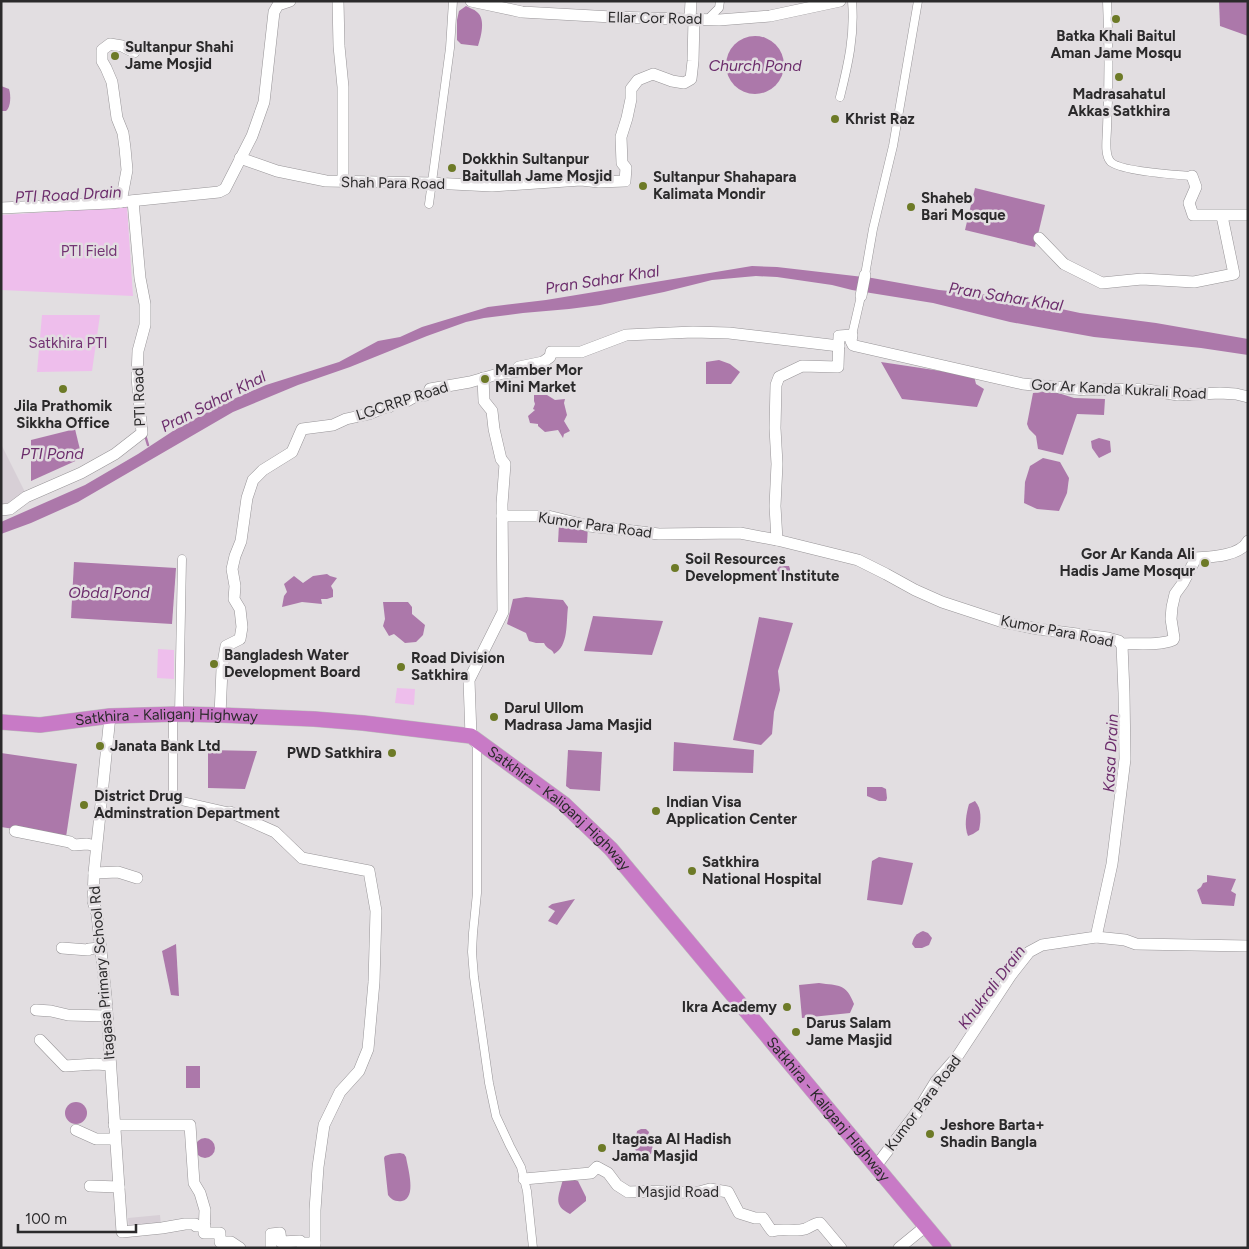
<svg xmlns="http://www.w3.org/2000/svg" width="1249" height="1249" viewBox="0 0 1249 1249" font-family="Figtree,sans-serif">
	<style>
		.built { fill: #d7cfd6 }
		.green { fill: #eebeec }
		.water { fill: #ac78aa }
		.lines { fill: none; stroke-linecap: round; stroke-linejoin: round }
		.stream { stroke: #ac78aa; stroke-width: 2.5 }
		.street-casing { stroke: #979497; stroke-width: 9 }
		.secondary-casing { stroke: #979497; stroke-width: 12 }
		.highway-casing { stroke: #bbb; stroke-width: 16 }
		.street { stroke: #fff; stroke-width: 8 }
		.secondary { stroke: #fff; stroke-width: 11 }
		.highway { stroke: #c87ac6; stroke-width: 15 }
		.poi-dot { fill: #6d7a27; stroke: #e2dee1; stroke-width: 2 }
		.labels { text-anchor: middle; stroke-width: 5; stroke-linejoin: round; paint-order: stroke }
		.street-label { font-size: 15px; fill: #2b2a2b; stroke: #e2dee1 }
		.poi-label { font-size: 15px; font-weight: bold; fill: #2b2a2b; stroke: #e2dee1; text-anchor: start }
		.park-label { font-size: 15px; fill: #733373; stroke: #e2dee1 }
		.water-label { font-size: 16px; font-style: italic; fill: #6c2d6c; stroke: #e2dee1 }
	</style>
	<rect width="100%" height="100%" fill="#e2dee1"/>
	<g class="built">
		<path d="M1,444L25,492L9,505L1,506Z"/>
		<path d="M160,1215L161,1225L129,1228L128,1218Z"/>
	</g>
	<g class="green">
		<path d="M127,207L133,296L1,290V215Z"/>
		<path d="M42,315H100L92,371L37,372Z"/>
		<path d="M158,649L174,650V679L157,678Z"/>
		<path d="M397,688L415,689L414,705L395,703Z"/>
	</g>
	<g class="water">
		<path d="M1219,1H1248V36L1220,26Z"/>
		<path d="M466,6C469,8 474,9 477,12C486,19 481,37 478,46L461,44L457,40V20L459,11Z"/>
		<circle cx="755" cy="65" r="29"/>
		<path d="M1,86L9,89C11,95 11,107 6,111H1Z"/>
		<path d="M975,188L1045,205L1035,247L965,230Z"/>
		<path d="M752,266L777,267L872,278L939,290L1001,296L1080,313L1156,323L1248,339V355L1201,348L1094,337L1010,322L933,303L852,290L832,285L777,277L756,276L712,280L664,292L600,305L569,309L523,313L484,318L466,322L427,336L350,367L298,385L233,412L78,502L31,523L1,534V522L85,485L138,454L173,431L222,404L266,385L339,362L378,341L400,337L422,327L488,307L546,300Z"/>
		<path d="M719,360L730,364L740,372L731,384H706V362Z"/>
		<path d="M881,362L974,376L976,384L984,389L977,407L902,399Z"/>
		<path d="M1052,391L1074,398L1105,399L1104,415L1077,414L1063,455L1055,453L1038,449L1036,436L1029,429L1027,424L1033,393Z"/>
		<path d="M534,395H547L555,400L565,399L564,403L567,415L564,421L570,431L564,434L563,438L558,430L545,432L538,426V424L530,423L528,416L535,410L533,409L535,404L534,401Z"/>
		<path d="M75,429L82,458L31,481V440Z"/>
		<path d="M1099,438L1110,441L1111,452L1099,458L1092,448L1091,441Z"/>
		<path d="M1043,458L1060,462L1069,478L1067,493L1059,511L1037,509L1024,503L1025,482L1030,466Z"/>
		<path d="M559,525L588,526L587,543L558,542Z"/>
		<path d="M74,562L176,568L172,624L71,618Z"/>
		<path d="M780,566H789L790,569V573L787,575L778,574L776,572L778,568Z"/>
		<path d="M327,574L330,576L337,578L331,586L333,590V597L327,599H321L322,604L302,602L282,607L284,596L287,592L284,584L294,576L303,583L313,576Z"/>
		<path d="M526,597L563,600L568,607C566,622 569,646 554,654C552,648 547,650 544,643H536L529,641L526,633L507,624L513,599Z"/>
		<path d="M383,602H408L412,607V614L425,625L423,635L416,642L405,643L394,634L389,636L383,626L385,619Z"/>
		<path d="M593,616L663,621L652,655L584,651Z"/>
		<path d="M759,617L793,623L778,671L780,690L774,712L772,734L761,745L733,740Z"/>
		<path d="M674,742L754,750L753,773L673,771Z"/>
		<path d="M208,750L257,751L245,789L208,788Z"/>
		<path d="M568,750L602,752L600,791L570,789L566,786Z"/>
		<path d="M1,753L77,764L66,837L1,827Z"/>
		<path d="M867,787H882L886,789L887,798L886,801H879L867,796Z"/>
		<path d="M975,801C982,809 981,820 979,830L973,834L968,836C964,826 966,815 969,804Z"/>
		<path d="M879,857L913,863L903,903L902,905L867,900L872,861Z"/>
		<path d="M1207,875L1236,879L1231,891L1236,894L1234,906L1202,904L1197,890L1201,887L1203,883L1207,882Z"/>
		<path d="M575,899L557,925L548,921L555,911L548,907L552,904Z"/>
		<path d="M923,931L928,933L932,938L929,945L922,948H915L912,944C914,936 916,934 923,931Z"/>
		<path d="M176,944L179,996L171,995L162,951Z"/>
		<path d="M819,983C839,986 846,983 854,1004L850,1013L802,1018L799,985Z"/>
		<rect x="186" y="1066" width="14" height="22"/>
		<circle cx="76" cy="1113" r="11"/>
		<path d="M641,1129H646L649,1132L648,1136C652,1143 654,1147 651,1154C643,1156 637,1154 633,1146L638,1141L636,1137L637,1131Z"/>
		<circle cx="205" cy="1148" r="10"/>
		<path d="M400,1153L404,1154L406,1157C408,1169 417,1198 402,1201C395,1202 391,1199 388,1195L384,1158L385,1156L391,1154Z"/>
		<path d="M569,1178L578,1181L586,1197V1201L570,1214C552,1205 559,1196 563,1179Z"/>
	</g>
	<g class="lines">
		<path class="stream" d="M145,435L148,445"/>
		<g class="street-casing">
			<g id="street">
				<path d="M1107,1C1109,43 1109,85 1107,128C1107,137 1104,154 1110,161C1117,171 1178,175 1192,176"/>
				<path d="M708,19L719,8L720,1"/>
				<path d="M840,97C848,65 855,35 852,1"/>
				<path d="M429,204L450,48L453,1"/>
				<path d="M865,275L873,229L893,146L918,1"/>
				<path d="M852,335L861,296"/>
				<path d="M173,714V799L230,812"/>
				<path d="M179,714L182,559"/>
				<path d="M474,742L477,746V893L473,933L472,952L474,977L489,1083L496,1116L510,1146L521,1167L527,1191L533,1248"/>
			</g>
		</g>
		<g class="secondary-casing">
			<g id="secondary">
				<path d="M338,1L339,46L343,87V181"/>
				<path d="M471,1L522,12L612,17L719,20L770,16L840,1"/>
				<path d="M690,19L691,1"/>
				<path d="M240,158L277,171L326,181L432,183L492,186L581,180L599,182L625,181L626,168L622,163L621,137L627,118L631,99V89L638,80L653,74L672,81L684,83L691,79L693,61L694,19"/>
				<path d="M1192,176L1196,187L1189,203L1193,215H1248"/>
				<path d="M121,202L127,170L125,148L123,133L117,118L112,82L106,68L102,61V50L110,44L122,46L134,52"/>
				<path d="M1,208L110,203L219,192L225,189L252,136L264,102L274,12L278,5L290,1"/>
				<path d="M1039,238L1064,264L1102,283L1142,279L1194,282L1234,274L1222,216"/>
				<path d="M861,296L865,275"/>
				<path d="M1,510L10,509L26,497L81,473L115,454L142,433L137,377L138,351L145,325V304L140,278L133,201"/>
				<path d="M502,516H548L589,526L659,534L740,533L777,540L858,560L886,574L915,590L942,602L1003,622L1038,629L1108,638L1119,641L1122,645L1124,693L1125,759L1112,864L1096,937L1042,945L1029,952L1011,975L957,1057L936,1081L917,1112L876,1166"/>
				<path d="M777,540L775,506L777,464L775,428L776,385L779,377L802,366L838,367L839,336L852,335L851,341L853,345L856,346L1023,384L1086,390L1141,389L1178,395L1220,393L1236,394L1248,397"/>
				<path d="M1121,644C1136,643 1159,646 1173,640L1174,638L1171,619L1172,607L1175,594L1183,583L1196,558C1212,557 1240,556 1248,541"/>
				<path d="M220,715L222,669L226,646L240,639L242,627L240,609L234,599L235,586L232,569L235,556L241,541L247,498L253,480L263,470L292,452L302,429L333,425L346,419L369,414L386,407H389L400,401H407L414,397L426,395L429,392L430,389L470,382L498,374L519,371V367L543,362L550,357L551,352H581L626,335L693,332L729,333L839,346"/>
				<path d="M110,716L94,873L93,901L97,914L106,997L122,1232L162,1228L185,1224H195L196,1226H205"/>
				<path d="M471,736L469,680L503,612L502,504L505,464L501,459L494,429L492,411L484,401L483,378"/>
				<path d="M230,812L275,832L302,858L369,871L376,911L374,982L368,1049L359,1071L340,1092L324,1125L318,1167L315,1210V1248"/>
				<path d="M15,831L70,842L74,845L87,844L96,846"/>
				<path d="M94,873L118,872L137,878"/>
				<path d="M1096,937L1125,940L1136,944L1248,946"/>
				<path d="M62,948L88,950L89,949L100,948"/>
				<path d="M36,1010L51,1011L68,1015L107,1016"/>
				<path d="M40,1040L65,1066L96,1064L110,1065"/>
				<path d="M114,1125H190L194,1183L200,1193L205,1210L204,1233H220V1242H231L240,1248"/>
				<path d="M76,1130L96,1139H115"/>
				<path d="M524,1179C546,1177 569,1175 591,1173L597,1167L608,1173L617,1185L628,1192L663,1191L695,1193L710,1189L728,1192L739,1213L755,1218H763L769,1227L772,1231C783,1228 795,1232 805,1229C811,1227 814,1223 820,1223L841,1248"/>
				<path d="M90,1186L119,1187"/>
				<path d="M271,1248V1234L280,1233L281,1242L300,1241L301,1243H315"/>
				<path d="M899,1248L926,1226"/>
			</g>
		</g>
		<g class="highway-casing">
			<g id="highway">
				<path id="s1" d="M1,722L40,725L110,716L179,714L220,715L314,719L363,723L471,736L564,804L611,849L944,1248"/>
			</g>
		</g>
		<use href="#street" class="street"/>
		<use href="#secondary" class="secondary"/>
		<use href="#highway" class="highway"/>
	</g>
	<g class="poi-dot">
		<circle cx="1116" cy="19" r="5"/>
		<circle cx="115" cy="56" r="5"/>
		<circle cx="1119" cy="77" r="5"/>
		<circle cx="835" cy="119" r="5"/>
		<circle cx="452" cy="168" r="5"/>
		<circle cx="643" cy="186" r="5"/>
		<circle cx="911" cy="207" r="5"/>
		<circle cx="485" cy="379" r="5"/>
		<circle cx="63" cy="389" r="5"/>
		<circle cx="1205" cy="563" r="5"/>
		<circle cx="675" cy="568" r="5"/>
		<circle cx="214" cy="664" r="5"/>
		<circle cx="401" cy="667" r="5"/>
		<circle cx="494" cy="717" r="5"/>
		<circle cx="100" cy="746" r="5"/>
		<circle cx="392" cy="753" r="5"/>
		<circle cx="84" cy="805" r="5"/>
		<circle cx="656" cy="811" r="5"/>
		<circle cx="692" cy="871" r="5"/>
		<circle cx="787" cy="1007" r="5"/>
		<circle cx="796" cy="1032" r="5"/>
		<circle cx="930" cy="1134" r="5"/>
		<circle cx="602" cy="1148" r="5"/>
	</g>
	<g class="labels">
		<g class="street-label">
			<text transform="translate(655 18) rotate(1)" y="5">Ellar Cor Road</text>
			<text transform="translate(393 183) rotate(1)" y="5">Shah Para Road</text>
			<text transform="translate(1119 389) rotate(3)" y="5">Gor Ar Kanda Kukrali Road</text>
			<text transform="translate(139 397) rotate(-92)" y="5">PTI Road</text>
			<text transform="translate(402 401) rotate(-18)" y="5">LGCRRP Road</text>
			<text transform="translate(595 525) rotate(8)" y="5">Kumor Para Road</text>
			<text transform="translate(1057 631) rotate(11)" y="5">Kumor Para Road</text>
			<text dy="5" stroke="none"><textPath href="#s1" startOffset="166">Satkhira - Kaliganj Highway</textPath></text>
			<text dy="5" stroke="none"><textPath href="#s1" startOffset="586">Satkhira - Kaliganj Highway</textPath></text>
			<text transform="translate(102 973) rotate(-95)" y="5">Itagasa Primary School Rd</text>
			<text transform="translate(923 1103) rotate(-53)" y="5">Kumor Para Road</text>
			<text dy="5" stroke="none"><textPath href="#s1" startOffset="991">Satkhira - Kaliganj Highway</textPath></text>
			<text x="678" y="1197">Masjid Road</text>
		</g>
		<g class="poi-label">
			<text x="1116" y="41" text-anchor="middle">Batka Khali Baitul<tspan x="1116" dy="17">Aman Jame Mosqu</tspan></text>
			<text x="125" y="52">Sultanpur Shahi<tspan x="125" dy="17">Jame Mosjid</tspan></text>
			<text x="1119" y="99" text-anchor="middle">Madrasahatul<tspan x="1119" dy="17">Akkas Satkhira</tspan></text>
			<text x="845" y="124">Khrist Raz</text>
			<text x="462" y="164">Dokkhin Sultanpur<tspan x="462" dy="17">Baitullah Jame Mosjid</tspan></text>
			<text x="653" y="182">Sultanpur Shahapara<tspan x="653" dy="17">Kalimata Mondir</tspan></text>
			<text x="921" y="203">Shaheb<tspan x="921" dy="17">Bari Mosque</tspan></text>
			<text x="495" y="375">Mamber Mor<tspan x="495" dy="17">Mini Market</tspan></text>
			<text x="63" y="411" text-anchor="middle">Jila Prathomik<tspan x="63" dy="17">Sikkha Office</tspan></text>
			<text x="1195" y="559" text-anchor="end">Gor Ar Kanda Ali<tspan x="1195" dy="17">Hadis Jame Mosqur</tspan></text>
			<text x="685" y="564">Soil Resources<tspan x="685" dy="17">Development Institute</tspan></text>
			<text x="224" y="660">Bangladesh Water<tspan x="224" dy="17">Development Board</tspan></text>
			<text x="411" y="663">Road Division<tspan x="411" dy="17">Satkhira</tspan></text>
			<text x="504" y="713">Darul Ullom<tspan x="504" dy="17">Madrasa Jama Masjid</tspan></text>
			<text x="110" y="751">Janata Bank Ltd</text>
			<text x="382" y="758" text-anchor="end">PWD Satkhira</text>
			<text x="94" y="801">District Drug<tspan x="94" dy="17">Adminstration Department</tspan></text>
			<text x="666" y="807">Indian Visa<tspan x="666" dy="17">Application Center</tspan></text>
			<text x="702" y="867">Satkhira<tspan x="702" dy="17">National Hospital</tspan></text>
			<text x="777" y="1012" text-anchor="end">Ikra Academy</text>
			<text x="806" y="1028">Darus Salam<tspan x="806" dy="17">Jame Masjid</tspan></text>
			<text x="940" y="1130">Jeshore Barta+<tspan x="940" dy="17">Shadin Bangla</tspan></text>
			<text x="612" y="1144">Itagasa Al Hadish<tspan x="612" dy="17">Jama Masjid</tspan></text>
		</g>
		<g class="park-label">
			<text x="89" y="256">PTI Field</text>
			<text x="68" y="348">Satkhira PTI</text>
		</g>
		<g class="water-label">
			<text x="755" y="71">Church Pond</text>
			<text transform="translate(68 194) rotate(-3)" y="6">PTI Road Drain</text>
			<text transform="translate(602 279) rotate(-9)" y="6">Pran Sahar Khal</text>
			<text transform="translate(1006 296) rotate(9)" y="6">Pran Sahar Khal</text>
			<text transform="translate(213 401) rotate(-27)" y="6">Pran Sahar Khal</text>
			<text x="52" y="459">PTI Pond</text>
			<text x="109" y="598">Obda Pond</text>
			<text transform="translate(1110 753) rotate(-87)" y="6">Kasa Drain</text>
			<text transform="translate(991 987) rotate(-53)" y="6">Khukrali Drain</text>
		</g>
	</g>
	<rect width="1249" height="1249" fill="none" stroke="#2b2a2b" stroke-width="5"/>
	<path d="M18 1224v8h118v-8" fill="none" stroke="#2b2a2b" stroke-width="2.5"/>
	<text x="25" y="1224" font-size="15" fill="#2b2a2b" stroke="#e2dee1" stroke-width="4" paint-order="stroke">100 m</text>
</svg>
